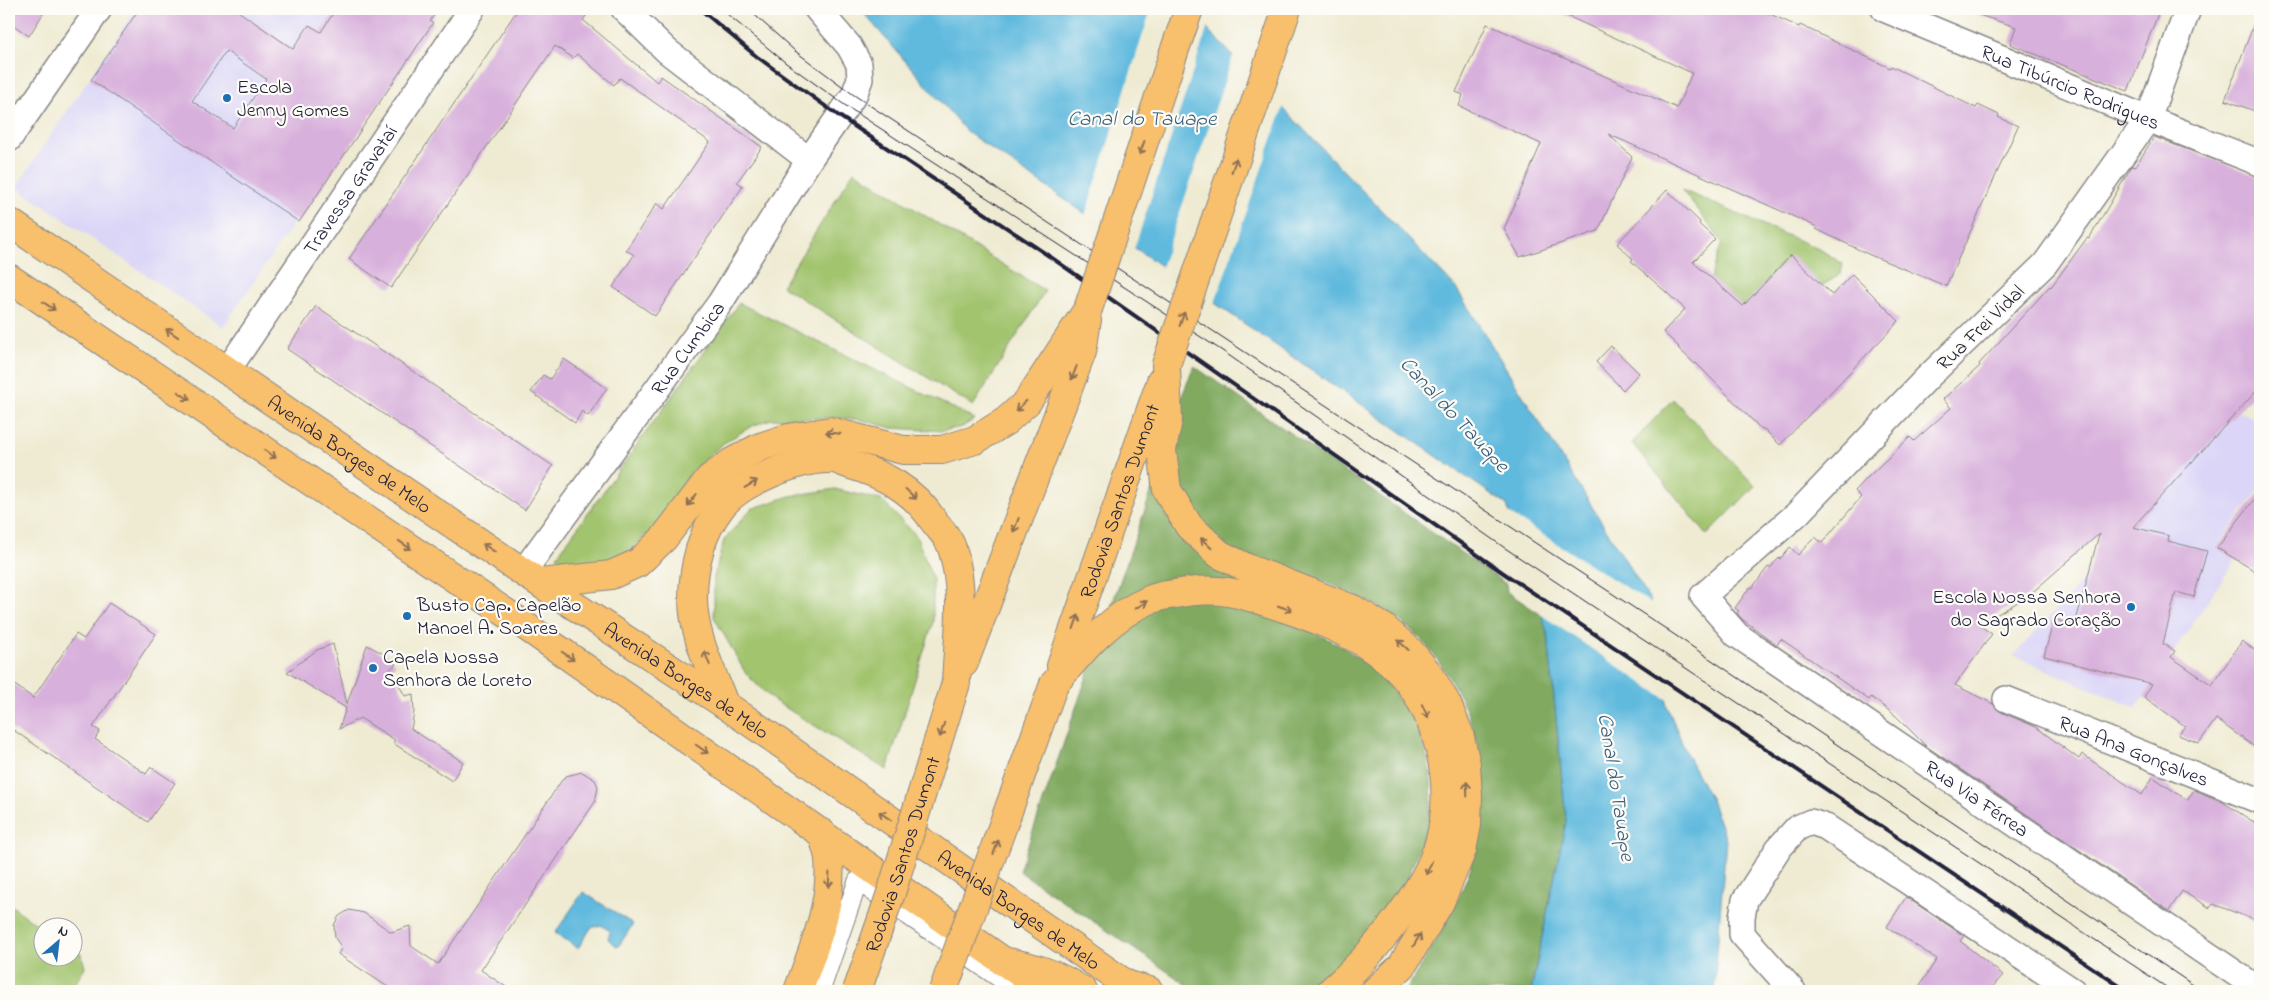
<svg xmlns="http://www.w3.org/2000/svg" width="2269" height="1000" viewBox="0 0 2269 1000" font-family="'Indie Flower',sans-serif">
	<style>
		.built { fill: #dbd6f7 }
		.green { fill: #a2c46e; stroke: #627354 }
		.forest { fill: #81aa61; stroke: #52664e }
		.water { fill: #60bade; stroke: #416e8c }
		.pier { fill: #efebd3 }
		.building { fill: #d8b0dc; fill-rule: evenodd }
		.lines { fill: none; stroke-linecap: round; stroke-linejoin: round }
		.pedestrian-casing { stroke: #888687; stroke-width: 21 }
		.minor-casing { stroke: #888687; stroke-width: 28 }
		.primary-casing { stroke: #888687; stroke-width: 30 }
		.trunk-casing { stroke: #888687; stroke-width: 30 }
		.pedestrian { stroke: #fff; stroke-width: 19 }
		.minor { stroke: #fff; stroke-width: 25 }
		.primary { stroke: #f8bf6c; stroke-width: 28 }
		.trunk { stroke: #f8bf6c; stroke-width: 28 }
		.tram { stroke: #22223b; stroke-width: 1 }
		.rail { stroke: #22223b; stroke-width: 4 }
		.trunk-bridge-casing { stroke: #888687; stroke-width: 30; stroke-linecap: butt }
		.trunk-bridge { stroke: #f8bf6c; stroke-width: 28 }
		.oneway { stroke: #8d7054 }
		.poi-dot { fill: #1f6fb2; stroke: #fdfcf7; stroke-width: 2 }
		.labels { text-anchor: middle; stroke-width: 4.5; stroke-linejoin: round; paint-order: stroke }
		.poi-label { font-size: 20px; fill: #22223b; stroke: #fdfcf7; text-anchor: start }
		.street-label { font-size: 20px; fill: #22223b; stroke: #fdfcf7 }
		.water-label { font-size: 21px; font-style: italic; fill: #3b5f7c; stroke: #fdfcf7 }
	</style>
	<rect width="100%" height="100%" fill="#fdfcf7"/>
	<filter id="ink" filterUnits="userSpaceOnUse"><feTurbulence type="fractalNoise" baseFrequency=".02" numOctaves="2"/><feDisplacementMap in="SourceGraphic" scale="10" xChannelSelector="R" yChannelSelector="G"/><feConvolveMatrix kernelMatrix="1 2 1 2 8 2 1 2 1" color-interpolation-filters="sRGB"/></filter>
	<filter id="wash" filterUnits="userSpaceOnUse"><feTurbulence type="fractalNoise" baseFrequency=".0096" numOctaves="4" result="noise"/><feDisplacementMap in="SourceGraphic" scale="20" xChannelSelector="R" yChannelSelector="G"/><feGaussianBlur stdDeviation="1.12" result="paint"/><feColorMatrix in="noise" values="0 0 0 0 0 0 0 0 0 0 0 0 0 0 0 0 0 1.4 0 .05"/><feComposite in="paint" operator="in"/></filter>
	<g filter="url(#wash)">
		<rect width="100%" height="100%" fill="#efebd3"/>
		<g class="built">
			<path d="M136,9H439L223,327L16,187Z"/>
			<path d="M2239,411L2260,421V489L2216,547L2236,559L2136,708L2013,656Z"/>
		</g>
		<g class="green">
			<path d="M854,171L1045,291L973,406L782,286Z"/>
			<path d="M1682,190L1821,250L1843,264L1841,274L1820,287L1774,332L1710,280L1722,242Z"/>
			<path d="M739,303L975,419L962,427L942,431L892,428L862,420L839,418L771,419L750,427L724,443L692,471L655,528L620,559L571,568L557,556Z"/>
			<path d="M1673,399L1755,486L1707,535L1632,443Z"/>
			<path d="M835,489L881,500L916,535L933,580V622L887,770L773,700L746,674L714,617V577L724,540L751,509L790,496Z"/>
			<path d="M9,904L42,928V958H72L73,948L81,954L85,967L71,991H9Z"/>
		</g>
		<path class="forest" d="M1194,366L1506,584L1507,592L1543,616L1548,635L1566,821L1531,991H1406C1431,946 1464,900 1476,849C1479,840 1478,829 1479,819C1481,799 1482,778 1480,759C1474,711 1437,646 1397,619C1354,589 1301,574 1252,557L1234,605C1271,618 1314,628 1347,650C1403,686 1440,748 1430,817C1428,827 1422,839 1419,849C1414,860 1411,874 1405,884C1381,923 1350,954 1320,986L1311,991H1196L1019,871L1153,487L1178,406Z"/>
		<g class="water">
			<path d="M860,9H1188L1456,288L1650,600L1667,706L1687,755L1711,800L1726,840L1714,991H1531L1566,821L1548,635L1507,505L967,132Z"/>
			<path d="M583,892L633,924L618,947L608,939L610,931L601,925L591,928L578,948L555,933Z"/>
		</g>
		<g class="pier">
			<path d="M1151,9H1191L1208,26L1134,249L1085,216Z"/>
			<path d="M1234,53L1284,105L1214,305L1161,268Z"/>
			<path d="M1507,512L1654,605L1669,701L1540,614Z"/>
		</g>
		<g id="blocks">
			<g class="building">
				<path d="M9,9H46L29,36L9,22Z"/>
				<path d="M139,9H235L293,49L309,25L321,32L336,9H438L430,21L433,23L299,222L91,80ZM226,51L266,79L233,128L192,101Z"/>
				<path d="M518,9H591L583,20L657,82L661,76L762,147L737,182L743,186L655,316L613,287L634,255L626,250L657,203L664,209L710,142L620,78L614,85L577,54L573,58L555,46L391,288L349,259Z"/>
				<path d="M1552,9H1759L1799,27L1800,25L1890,68L1891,66L1976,108L1978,105L1999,115L1998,117L2018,126L1946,286L1870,255L1816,229L1817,227L1608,134L1632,157L1598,231L1520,257L1504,229L1541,144L1459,106L1463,95L1456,92L1487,24L1677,108L1692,73Z"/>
				<path d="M1974,9H2160L2128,91L2010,44L2016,27L1973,13Z"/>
				<path d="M2258,13L2260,14V113L2225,100Z"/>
				<path d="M2154,137L2260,177V387L2133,527L2169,536L2168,541L2207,551L2194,597L2176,592L2163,644L2175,651L2171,657L2212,685L2242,641L2260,654V751L2216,719L2199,743L2178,735L2185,726L2144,697L2152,684L2044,656L2054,619L2075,625L2099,534L2028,596L1979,625L1992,634L1955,685L1993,704L2001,712L2036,727L2079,759L2082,754L2142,795L2153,777L2187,800L2194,790L2221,801L2260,826V922L2213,904L2210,908L2182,891L2169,911L1926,746L1896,716L1871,697L1869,700L1781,639L1777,645L1773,642L1742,619L1737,613L1739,611L1735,608L1750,587L1752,588L1768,567L1770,568L1779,558L1780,559L1790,547L1798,555L1815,537L1822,543L1861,497L1855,491L1868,477L1910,437L1914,441L1951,408L1943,399L1980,366L1979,364L2050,286L2051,287L2087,238L2089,239L2132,166L2135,167Z"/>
				<path d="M1667,190L1700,222L1699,224L1715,239L1693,262L1743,306L1791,255L1832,295L1852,274L1899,321L1780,445L1764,429L1762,430L1696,363L1695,364L1678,348L1679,347L1663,332L1685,309L1631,261L1633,259L1617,244Z"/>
				<path d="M316,306L553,466L525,510L287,349Z"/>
				<path d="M1611,346L1639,373L1623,390L1596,362Z"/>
				<path d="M564,359L607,388L588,416L582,411L575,423L531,392L543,375L550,379Z"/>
				<path d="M2260,492V574L2217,548Z"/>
				<path d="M109,603L156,634L93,727L100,731L95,739L146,774L151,767L175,783L148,822L9,727V681L33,698L76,634L84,639Z"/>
				<path d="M333,644L347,704L367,645L384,654L396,664L390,669L405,696L413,694L414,712L411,729L463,762L452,781L393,743L395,740L360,718L339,729L346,708L287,672L317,650Z"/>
				<path d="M582,772L595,780L598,787L595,802L481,970L512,991H394L338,954L342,948L335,938L334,925L339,916L349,910L364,913L391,932L410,926L411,946L438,964L562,780L566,776Z"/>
				<path d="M1906,897L1964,936L1960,941L2003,975L1989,991H1916L1937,959L1887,927Z"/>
			</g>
		</g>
	</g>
	<g filter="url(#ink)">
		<use href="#blocks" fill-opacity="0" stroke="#888687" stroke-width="1"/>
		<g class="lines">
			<g class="pedestrian-casing">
				<path id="pedestrian" d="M820,991L858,881L1019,991"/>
			</g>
			<g class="minor-casing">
				<g id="minor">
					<path d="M624,9L667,51L809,160"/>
					<path id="s1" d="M1884,9L2148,119L2260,163"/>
					<path id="s2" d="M2188,9L2148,119L2045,264L1927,378L1797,514L1703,596L1737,635L2260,990"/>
					<path d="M9,139L99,9"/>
					<path id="s3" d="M227,371L472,9"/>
					<path id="s4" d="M523,572L720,303L809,160L854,95L860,79L859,64L849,46L817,9"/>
					<path id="s5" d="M2006,699L2260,801"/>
					<path d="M1793,991L1742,934V917L1745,900L1778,849L1797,828L1811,822L1826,827L2073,991"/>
				</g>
			</g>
			<g class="primary-casing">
				<g id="primary">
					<path id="s6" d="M9,222L523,572L724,704L1136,991"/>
					<path d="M9,278L521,623L1046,991"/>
				</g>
			</g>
			<g class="trunk-casing">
				<g id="trunk">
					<path d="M1174,52L1189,9"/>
					<path d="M1166,365L1168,420L1162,450L1167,490L1189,526L1219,554L1247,568L1353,609L1384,628L1409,650L1430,675L1447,704L1459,733L1466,764L1468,796L1467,825L1462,850L1440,902L1402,966L1375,991"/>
					<path d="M541,583L611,575L638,563L664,538L709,479L732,462L760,447L788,438L830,431L903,450H942L975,440L1006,421L1027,402L1088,309"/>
					<path d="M964,663L1082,352L1087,320"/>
					<path id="s7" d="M1061,666L1161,381"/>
					<path d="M1054,684C1081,652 1109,617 1149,600C1156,597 1166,595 1175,594C1219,585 1243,594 1284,608C1321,620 1363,637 1393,665C1438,708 1456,783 1439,843C1426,891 1368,960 1331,991"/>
					<path d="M724,704C712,671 693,635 693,599C693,567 701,533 721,507C740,482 798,459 829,459C836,458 844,463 851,465C885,475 913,490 933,520C939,528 949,538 952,548C966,591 958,639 956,683"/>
					<path d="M1002,961C1033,966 1057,974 1083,991"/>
					<path d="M1125,984L1149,991"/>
					<path d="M798,991C813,949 833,905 829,859C828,850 824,841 822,833"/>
				</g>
			</g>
			<use href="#pedestrian" class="pedestrian"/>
			<use href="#minor" class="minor"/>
			<use href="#primary" class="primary"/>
			<use href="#trunk" class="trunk"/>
			<g class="tram">
				<path d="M721,9L786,63L846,106L1224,352L1502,546L2172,991"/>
				<path d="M748,9L795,51L854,95L1660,625L2202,991"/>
			</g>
			<path class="rail" d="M700,9L756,56L839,116L1052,258L1505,574L2127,991"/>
			<g class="trunk-bridge-casing">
				<g id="trunk-bridge">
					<path d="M1088,309L1174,52"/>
					<path d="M1166,365L1287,9"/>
					<path id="s8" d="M857,991L892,890L956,683"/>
					<path d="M943,991L1054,684"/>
				</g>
			</g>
			<use href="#trunk-bridge" class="trunk-bridge"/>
		</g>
		<defs><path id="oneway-shaft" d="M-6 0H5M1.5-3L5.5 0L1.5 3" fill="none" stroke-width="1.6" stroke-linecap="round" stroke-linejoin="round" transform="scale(1.25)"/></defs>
		<g class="oneway">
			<use href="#oneway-shaft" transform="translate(1142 148) rotate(109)"/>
			<use href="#oneway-shaft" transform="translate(1234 165) rotate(-71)"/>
			<use href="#oneway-shaft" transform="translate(49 306) rotate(34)"/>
			<use href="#oneway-shaft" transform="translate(1182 319) rotate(-71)"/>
			<use href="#oneway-shaft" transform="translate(172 333) rotate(-146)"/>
			<use href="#oneway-shaft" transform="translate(1074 373) rotate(111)"/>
			<use href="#oneway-shaft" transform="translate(184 396) rotate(34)"/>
			<use href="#oneway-shaft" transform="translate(1021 406) rotate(136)"/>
			<use href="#oneway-shaft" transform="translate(833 433) rotate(-174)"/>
			<use href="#oneway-shaft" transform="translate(270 454) rotate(34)"/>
			<use href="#oneway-shaft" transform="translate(751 484) rotate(-31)"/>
			<use href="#oneway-shaft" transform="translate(911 494) rotate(43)"/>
			<use href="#oneway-shaft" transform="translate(692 500) rotate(128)"/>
			<use href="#oneway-shaft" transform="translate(1016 525) rotate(111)"/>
			<use href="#oneway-shaft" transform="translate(1206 543) rotate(-136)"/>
			<use href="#oneway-shaft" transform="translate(405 545) rotate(34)"/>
			<use href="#oneway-shaft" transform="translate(489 548) rotate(-146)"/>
			<use href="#oneway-shaft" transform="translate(1141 605) rotate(-32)"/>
			<use href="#oneway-shaft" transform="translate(1285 608) rotate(18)"/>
			<use href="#oneway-shaft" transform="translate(1076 622) rotate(-71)"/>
			<use href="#oneway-shaft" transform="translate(1403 645) rotate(-138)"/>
			<use href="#oneway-shaft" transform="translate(568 656) rotate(35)"/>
			<use href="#oneway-shaft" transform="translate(707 658) rotate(-111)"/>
			<use href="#oneway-shaft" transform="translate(1425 711) rotate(65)"/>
			<use href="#oneway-shaft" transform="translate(942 730) rotate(107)"/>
			<use href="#oneway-shaft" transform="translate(702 749) rotate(35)"/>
			<use href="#oneway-shaft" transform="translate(1467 789) rotate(-92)"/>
			<use href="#oneway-shaft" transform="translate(885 816) rotate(-145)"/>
			<use href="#oneway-shaft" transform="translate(996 847) rotate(-70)"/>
			<use href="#oneway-shaft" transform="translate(1429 868) rotate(114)"/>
			<use href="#oneway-shaft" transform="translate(829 880) rotate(93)"/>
			<use href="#oneway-shaft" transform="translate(1417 940) rotate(-60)"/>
		</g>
	</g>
	<g class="poi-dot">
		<circle cx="227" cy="98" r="5"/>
		<circle cx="2131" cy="607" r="5"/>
		<circle cx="407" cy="616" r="5"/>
		<circle cx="373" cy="668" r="5"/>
	</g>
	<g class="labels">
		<g class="poi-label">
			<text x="237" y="93">Escola<tspan x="237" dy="23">Jenny Gomes</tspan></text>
			<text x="2121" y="603" text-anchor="end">Escola Nossa Senhora<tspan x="2121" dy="23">do Sagrado Coração</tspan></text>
			<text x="417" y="611">Busto Cap. Capelão<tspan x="417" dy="23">Manoel A. Soares</tspan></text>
			<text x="383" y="663">Capela Nossa<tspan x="383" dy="23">Senhora de Loreto</tspan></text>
		</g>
		<g class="street-label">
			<text dy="7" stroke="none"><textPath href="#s1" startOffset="202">Rua Tibúrcio Rodrigues</textPath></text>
			<text dy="7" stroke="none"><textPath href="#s3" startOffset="219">Travessa Gravataí</textPath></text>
			<text transform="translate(1980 327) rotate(-44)" y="7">Rua Frei Vidal</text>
			<text dy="7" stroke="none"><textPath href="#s4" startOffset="278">Rua Cumbica</textPath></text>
			<text dy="7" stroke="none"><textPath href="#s6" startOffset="412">Avenida Borges de Melo</textPath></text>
			<text dy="7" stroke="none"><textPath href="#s7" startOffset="175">Rodovia Santos Dumont</textPath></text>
			<text dy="7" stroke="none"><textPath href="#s6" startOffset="818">Avenida Borges de Melo</textPath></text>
			<text dy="7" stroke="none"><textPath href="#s5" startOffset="138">Rua Ana Gonçalves</textPath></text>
			<text dy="7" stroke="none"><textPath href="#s2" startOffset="1114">Rua Via Férrea</textPath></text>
			<text dy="7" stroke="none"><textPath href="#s8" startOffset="144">Rodovia Santos Dumont</textPath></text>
			<text dy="7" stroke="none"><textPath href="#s6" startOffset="1222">Avenida Borges de Melo</textPath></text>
		</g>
		<g class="water-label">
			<text x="1142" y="125">Canal do Tauape</text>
			<text transform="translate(1455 414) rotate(47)" y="7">Canal do Tauape</text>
			<text transform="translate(1617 787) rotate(81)" y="7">Canal do Tauape</text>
		</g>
	</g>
	<rect width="2269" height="1000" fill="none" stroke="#fdfcf7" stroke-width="30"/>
	<g transform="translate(58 942) rotate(28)"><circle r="24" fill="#fdfcf7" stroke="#a5a5ac"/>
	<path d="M0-4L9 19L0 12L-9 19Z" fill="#1f6fb2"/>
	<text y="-8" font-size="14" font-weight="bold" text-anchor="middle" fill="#22223b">N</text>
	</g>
</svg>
